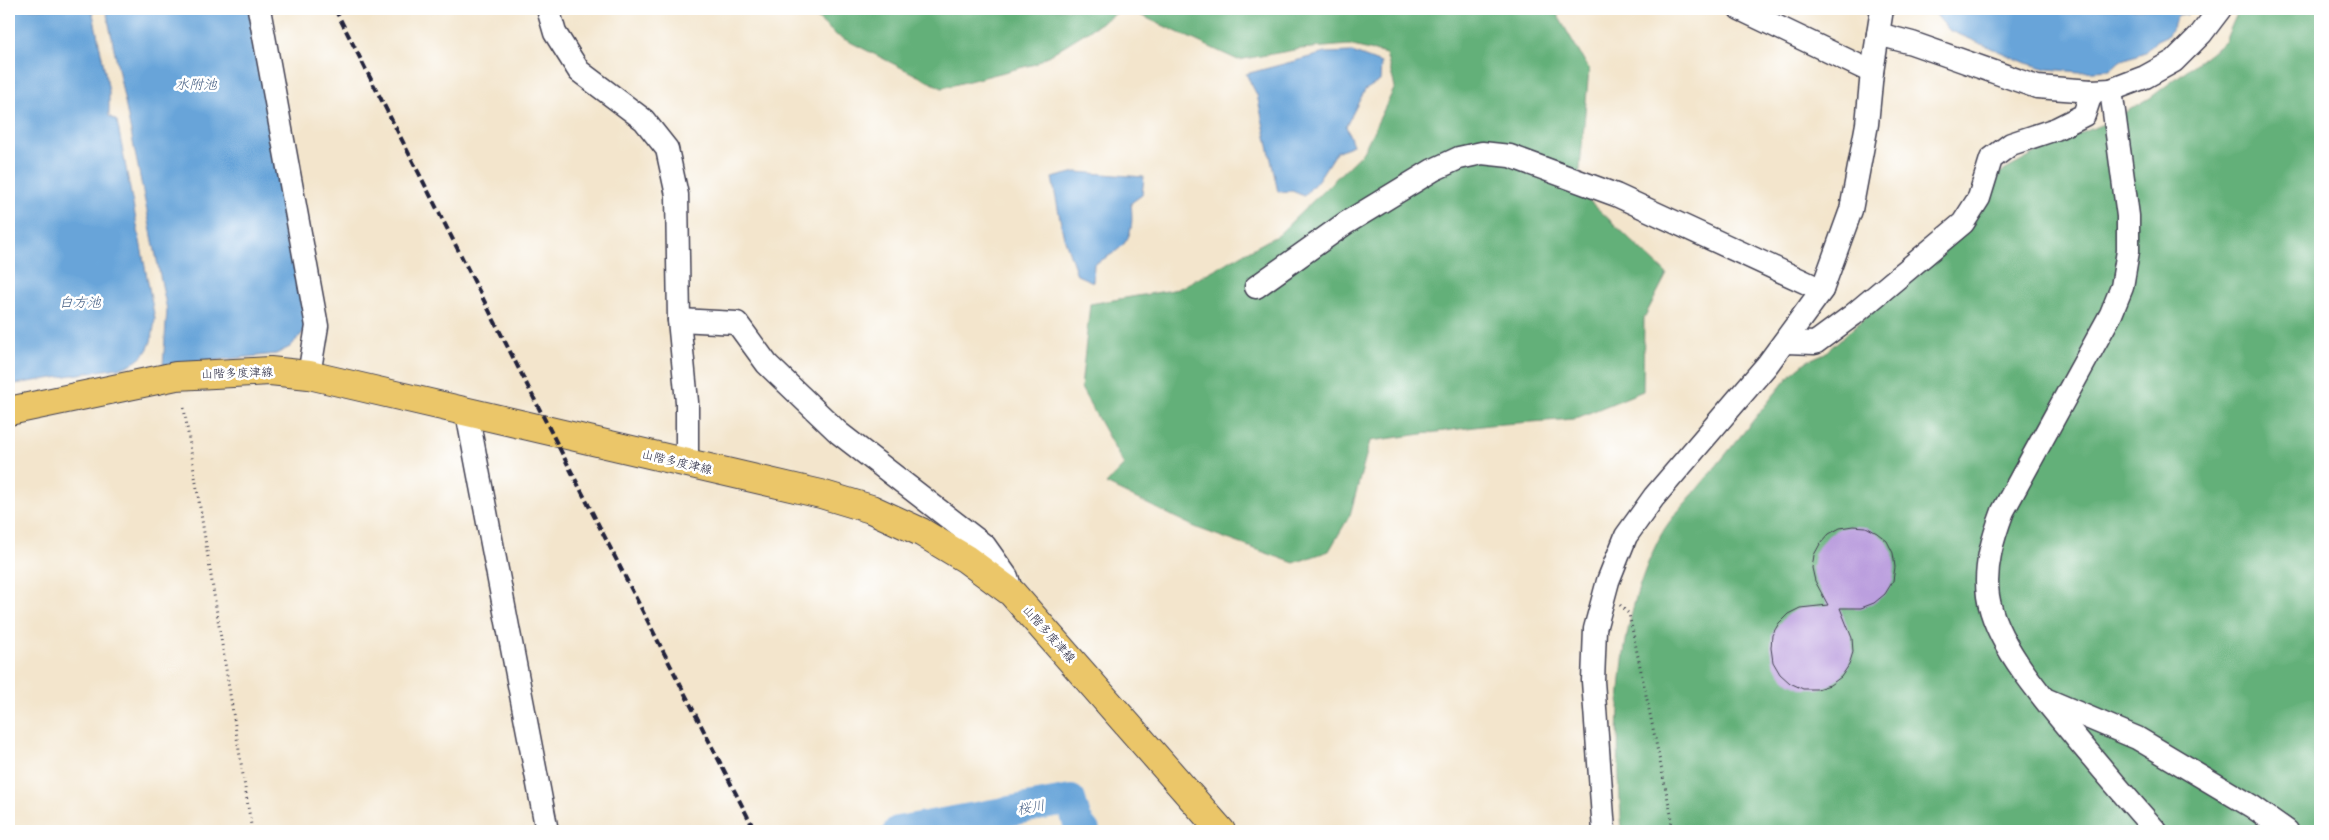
<svg xmlns="http://www.w3.org/2000/svg" width="2329" height="840" viewBox="0 0 2329 840" font-family="'Playpen Sans','Klee One',sans-serif">
	<style>
		.forest { fill: #64b079; stroke: #43695a }
		.water { fill: #68a4d9; stroke: #45638a }
		.lines { fill: none; stroke-linecap: round; stroke-linejoin: round }
		.river { stroke: #68a4d9; stroke-width: 30 }
		.building { fill: #bb9fde }
		.minor-casing { stroke: #413f51; stroke-width: 25 }
		.major-casing { stroke: #413f51; stroke-width: 30 }
		.path { stroke: #413f51; stroke-width: 3; stroke-dasharray: 1 4; stroke-linecap: butt }
		.minor { stroke: #fff; stroke-width: 22 }
		.major { stroke: #ebc669; stroke-width: 28 }
		.rail { stroke: #22223b; stroke-width: 4; stroke-dasharray: 8 4; stroke-linecap: butt }
		.labels { text-anchor: middle; stroke-width: 5; stroke-linejoin: round; paint-order: stroke }
		.street-label { font-size: 12px; fill: #22223b; stroke: #fff }
		.water-label { font-size: 14px; font-style: italic; fill: #425c82; stroke: #fff }
	</style>
	<rect width="100%" height="100%" fill="#fff"/>
	<filter id="ink" filterUnits="userSpaceOnUse"><feTurbulence type="fractalNoise" baseFrequency=".02" numOctaves="2"/><feDisplacementMap in="SourceGraphic" scale="10" xChannelSelector="R" yChannelSelector="G"/><feConvolveMatrix kernelMatrix="1 2 1 2 8 2 1 2 1" color-interpolation-filters="sRGB"/></filter>
	<filter id="wash" filterUnits="userSpaceOnUse"><feTurbulence type="fractalNoise" baseFrequency=".0096" numOctaves="4" result="noise"/><feDisplacementMap in="SourceGraphic" scale="20" xChannelSelector="R" yChannelSelector="G"/><feGaussianBlur stdDeviation="1.12" result="paint"/><feColorMatrix in="noise" values="0 0 0 0 0 0 0 0 0 0 0 0 0 0 0 0 0 1.4 0 .05"/><feComposite in="paint" operator="in"/></filter>
	<g filter="url(#wash)">
		<rect width="100%" height="100%" fill="#f3e5cc"/>
		<g class="forest">
			<path d="M807,9H1123L1035,64L942,88L836,35Z"/>
			<path d="M1127,9H1554L1589,69L1578,190L1667,274L1644,318L1643,391L1574,419L1489,425L1370,441L1350,515L1329,551L1294,563L1197,528L1106,484L1124,465L1081,388L1090,304L1178,289L1278,235L1363,152L1395,87L1386,54L1349,45L1300,49L1238,60Z"/>
			<path d="M2239,9H2320V831H1622C1615,732 1613,626 1661,535C1670,518 1686,503 1698,488C1729,451 1759,413 1789,376L1807,361L1825,353L1968,226L1998,174L2046,148L2108,122L2150,98L2225,41Z"/>
		</g>
		<g class="water">
			<path d="M9,9H92L109,91V116L117,121L155,319C152,343 150,357 124,367L9,385Z"/>
			<path d="M106,9H255L308,327L290,347L276,354L163,366L167,310Z"/>
			<path d="M1931,9H2190L2187,15L2178,16L2168,35L2157,40L2145,52L2120,61L2110,70L2079,72L2048,69L2026,63L1949,30Z"/>
			<path d="M1352,52L1381,63L1380,81L1365,90L1346,126L1353,145L1336,152L1318,180L1304,196L1292,191L1278,192L1257,95L1246,74L1325,53Z"/>
			<path d="M1076,172L1144,177L1142,195L1131,203C1135,239 1126,248 1094,264L1093,282L1077,275L1063,234L1052,178Z"/>
		</g>
		<g class="lines">
			<path class="river" d="M898,831L1071,800L1077,821L1085,831"/>
		</g>
		<g id="blocks">
			<path class="building" d="M1853,526L1866,527L1877,533L1887,541L1893,553L1895,567L1893,581L1885,594L1874,603L1861,608H1840L1852,638L1853,652L1849,665L1841,677L1830,685L1817,689H1803L1790,683L1780,674L1773,662L1771,648L1772,635L1779,623L1788,614L1800,608L1828,605L1815,581L1812,568L1814,555L1820,544L1829,534L1840,528Z"/>
		</g>
	</g>
	<g filter="url(#ink)">
		<use href="#blocks" fill-opacity="0" stroke="#413f51" stroke-width="1"/>
		<g class="lines">
			<g class="minor-casing">
				<g id="minor">
					<path d="M259,9L317,326L309,375"/>
					<path d="M548,9L555,33L579,71L644,120L667,149L677,195L679,320L687,402V464"/>
					<path d="M1740,9L1872,72"/>
					<path d="M1878,34L1912,43L2037,87L2092,91L2111,90L2145,77L2174,61L2201,34L2220,9"/>
					<path d="M2111,90L2128,216V251L2122,287L2111,314L2003,511C1993,538 1984,566 1988,596C1995,645 2046,701 2077,739C2103,770 2129,801 2156,831"/>
					<path d="M1256,287L1346,223L1433,170L1459,158L1482,153L1510,156L1616,195L1822,290"/>
					<path d="M679,320L737,323L767,364L839,433L985,546L1007,577L1012,593"/>
					<path d="M1785,342L1815,343L1853,315L1963,223L1979,198L1991,159L2011,144L2056,129L2084,115L2092,91"/>
					<path d="M467,413L547,831"/>
					<path d="M2047,700L2137,738L2253,807L2287,831"/>
					<path d="M1604,831L1593,681L1595,629L1608,581L1626,536L1654,497L1767,365L1822,290L1851,210L1867,124L1872,72L1882,9"/>
				</g>
			</g>
			<g class="major-casing">
				<path id="major" d="M9,411L176,376L270,371L309,375L821,494L871,509L921,532L966,559L1012,593L1221,831"/>
			</g>
			<g class="path">
				<path d="M184,408L252,831"/>
				<path d="M1620,605L1629,614L1672,819L1670,831"/>
			</g>
			<use href="#minor" class="minor"/>
			<use href="#major" class="major"/>
			<path class="rail" d="M335,9L755,831"/>
		</g>
	</g>
	<g class="labels">
		<g class="street-label">
			<text transform="translate(237 373) rotate(-2)" y="4">山階多度津線</text>
			<text transform="translate(677 462) rotate(13)" y="4">山階多度津線</text>
			<text transform="translate(1049 634) rotate(48)" y="4">山階多度津線</text>
		</g>
		<g class="water-label">
			<text x="196" y="89">水附池</text>
			<text x="80" y="307">白方池</text>
			<text transform="translate(1031 807) rotate(-10)" y="5">桜川</text>
		</g>
	</g>
	<rect width="2329" height="840" fill="none" stroke="#fff" stroke-width="30"/>
</svg>
